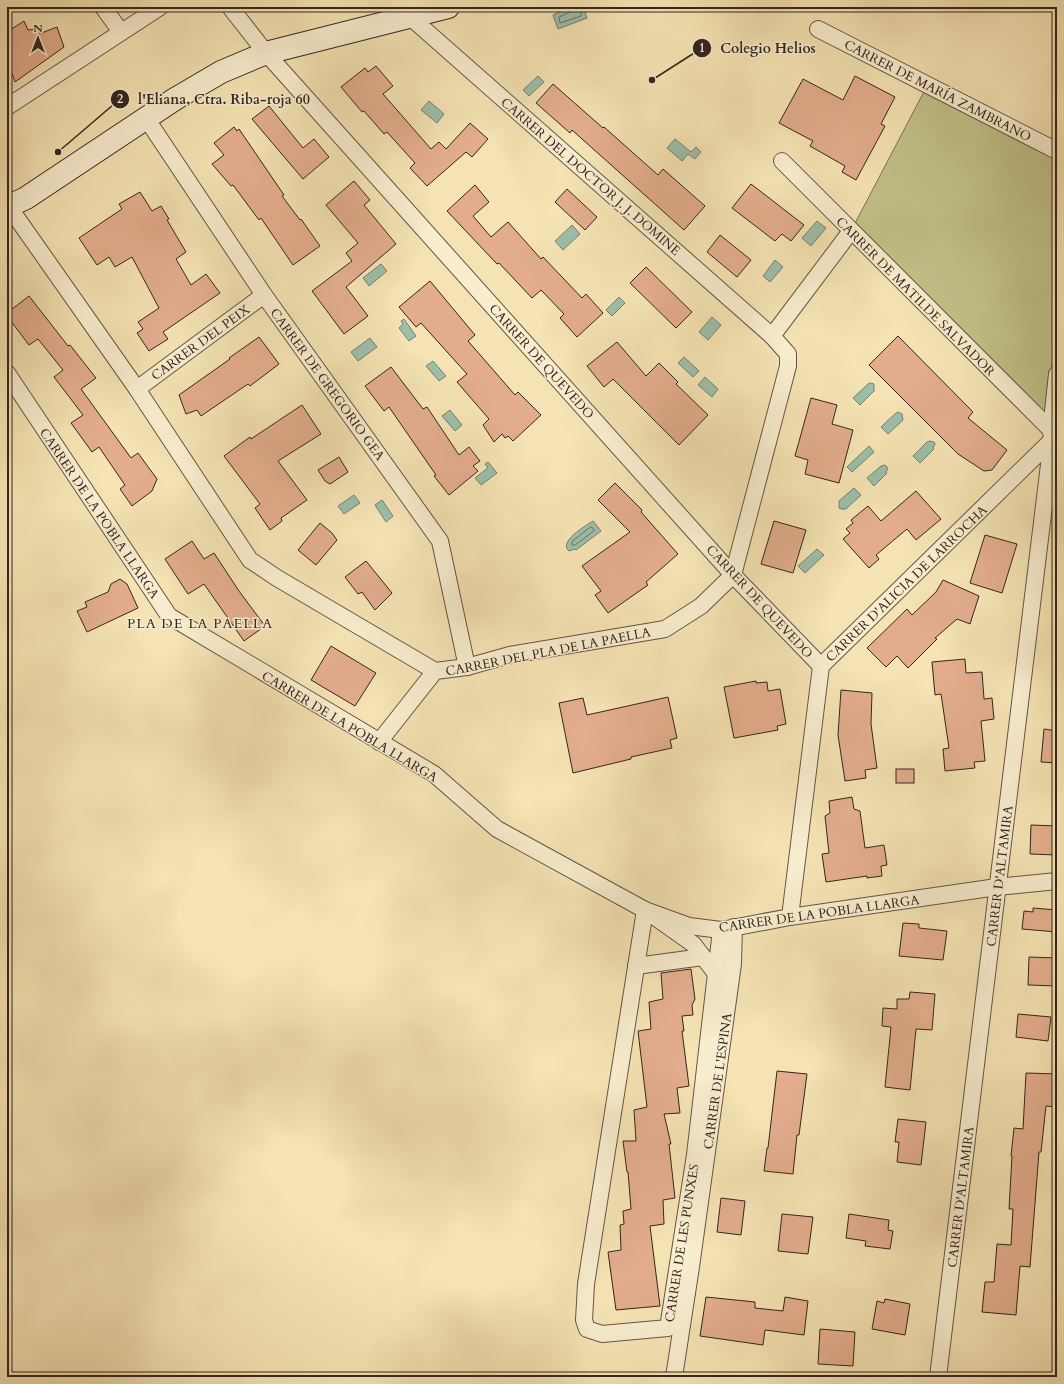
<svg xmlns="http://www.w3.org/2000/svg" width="1064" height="1384" viewBox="0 0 1064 1384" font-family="Cardo,serif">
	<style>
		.green { fill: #c1c289; stroke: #7a7454 }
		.water { fill: #9dbeaa; stroke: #738172 }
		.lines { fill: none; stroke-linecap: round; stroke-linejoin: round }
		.shore { stroke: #687264; stroke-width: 1 }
		.building { fill: #e3ad8d; stroke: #33261f }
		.minor-casing { stroke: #645544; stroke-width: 18 }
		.secondary-casing { stroke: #33261f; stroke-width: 24 }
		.minor { stroke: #f8edce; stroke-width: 16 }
		.secondary { stroke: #f8edce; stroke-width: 22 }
		.labels { text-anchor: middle; stroke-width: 3; stroke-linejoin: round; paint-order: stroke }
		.street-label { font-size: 13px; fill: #33261f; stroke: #f8edce }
		.neighbourhood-label { font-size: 14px; letter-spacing: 1px; fill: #33261f; stroke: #f8edce }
		.leader { fill: none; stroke: #33261f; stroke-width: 1.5 }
		.callout-dot { fill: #33261f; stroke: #f8edce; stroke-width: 1.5 }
		.mark-label { font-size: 12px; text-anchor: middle; font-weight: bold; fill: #fff }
		.callout-label { font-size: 14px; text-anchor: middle; font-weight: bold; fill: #33261f; stroke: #f8edce; stroke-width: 3; stroke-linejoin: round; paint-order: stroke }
	</style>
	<rect width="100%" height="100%" fill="#f5e3b3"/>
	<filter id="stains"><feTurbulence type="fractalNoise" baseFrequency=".005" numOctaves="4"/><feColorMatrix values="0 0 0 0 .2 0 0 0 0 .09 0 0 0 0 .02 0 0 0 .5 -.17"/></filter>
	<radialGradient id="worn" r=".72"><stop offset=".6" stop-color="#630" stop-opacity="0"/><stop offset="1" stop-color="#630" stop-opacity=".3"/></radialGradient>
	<path class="green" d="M928,84L1057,151V374L1051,430L851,231Z"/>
	<g class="water">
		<path d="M572,7H583L587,18L558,29L553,15Z"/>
		<path d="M538,76L544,82L529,96L523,90Z"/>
		<path d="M429,101L444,114L437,123L421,110Z"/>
		<path d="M675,139L691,152L696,147L701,152L695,159L688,154L682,161L667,148Z"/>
		<path d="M817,221L826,228L811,246L802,238Z"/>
		<path d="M572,225L580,234L563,250L555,241Z"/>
		<path d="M775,260L783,267L770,282L763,276Z"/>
		<path d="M381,264L387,271L369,286L363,278Z"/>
		<path d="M619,297L625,303L612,316L606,310Z"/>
		<path d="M712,317L721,325L708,340L699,332Z"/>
		<path d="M404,319L416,336L409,341L399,328L403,324L401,321Z"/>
		<path d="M370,338L377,347L358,361L351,352Z"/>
		<path d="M684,357L699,371L693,377L678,363Z"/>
		<path d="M433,361L446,376L439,381L426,366Z"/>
		<path d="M705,377L718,389L712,397L698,385Z"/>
		<path d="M870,383L874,384V391L860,405L853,398L868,384Z"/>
		<path d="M450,410L462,425L455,431L442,416Z"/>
		<path d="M898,412L902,414L903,420L888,434L881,427L896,413Z"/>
		<path d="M930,441L934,442L935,444L933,448L934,449L920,463L913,456L927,442Z"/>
		<path d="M869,446L874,452L852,472L847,467Z"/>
		<path d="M488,462L497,473L481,485L475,478L488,468L485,464Z"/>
		<path d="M885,465L888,468L886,472L887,473L874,486L867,478L881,466Z"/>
		<path d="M854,488L861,495L846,509H841L839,508V501Z"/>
		<path d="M354,495L360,503L344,514L338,506Z"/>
		<path d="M382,500L393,516L386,522L375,505Z"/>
		<path d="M593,521L601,531L576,550L575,549L569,551C558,542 585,526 593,521Z"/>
		<path d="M817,549L824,555L805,573L798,566Z"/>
	</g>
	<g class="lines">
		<g class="shore">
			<path d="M572,7L570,12L559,17L560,23L581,16V14L580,7"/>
			<path d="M591,527L594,529V531L575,545H572V542Z"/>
		</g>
	</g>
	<g class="building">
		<path d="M24,21L28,30L37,29L39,34L57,27L64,47L15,82L7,59V32Z"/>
		<path d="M376,66L393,86L383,94L431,149L439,142L446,149L470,123L488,139L472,157L466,152L427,186L410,168L415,163L387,132L384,134L364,111L362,112L341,87L365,68L368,72Z"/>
		<path d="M855,76L895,97L881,124L885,126L856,180L842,172L845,166L810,146L813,141L779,123L803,79L843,100Z"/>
		<path d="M553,84L603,128L604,127L658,175L663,169L705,206L684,230L572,130L570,133L536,103Z"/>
		<path d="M269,106L303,148L314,139L329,157L303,179L252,119Z"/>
		<path d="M234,127L237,131L239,129L284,195L282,196L300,220L301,219L320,246L293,265L261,218L259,220L233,185L231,186L212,164L224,155L214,143Z"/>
		<path d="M354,181L370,200L364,205L396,244L346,287L368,316L344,334L312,291L352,261L346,253L358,243L326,205Z"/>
		<path d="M751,184L804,225L791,241L782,234L775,241L732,208Z"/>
		<path d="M475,185L489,202L473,216L491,237L508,222L541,259L543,257L582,298L586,294L603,313L577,337L560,318L564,314L541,290L532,298L499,263L497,264L447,211Z"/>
		<path d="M567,189L597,217L585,230L555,202Z"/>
		<path d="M140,192L152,211L161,206L169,219L167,220L186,252L176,259L191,285L206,274L220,293L163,332L168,339L149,351L137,333L143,329L138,322L159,308L132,257L115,267L109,257L97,265L79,238L122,209L119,204Z"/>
		<path d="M720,235L751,260L737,277L707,252Z"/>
		<path d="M646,267L692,312L676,328L630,283Z"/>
		<path d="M430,281L475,335L468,341L515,395L518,392L541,415L513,441L508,436L505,438L502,434L494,442L483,425L489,419L457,382L467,374L421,323L416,327L399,307Z"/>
		<path d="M29,296L68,346L70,345L96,378L81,389L131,458L138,453L157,479L152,491L132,506L120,489L125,485L99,447L92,452L71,423L83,415L54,377L63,370L38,339L29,345L7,316V313Z"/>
		<path d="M898,336L973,412L968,418L1007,450L992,470L984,471L958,454L869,365Z"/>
		<path d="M259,337L279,364L250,386L248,384L201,416L197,410L186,414L179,395L230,359L229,358Z"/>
		<path d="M617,342L646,376L659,363L678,382L676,384L708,415L679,445L613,379L604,387L587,366Z"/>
		<path d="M391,367L423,409L427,407L459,455L469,447L480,461L473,466L478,471L449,495L434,476L436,475L389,407L384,411L365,386Z"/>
		<path d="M811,398L837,405L832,424L853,430L839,483L805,474L808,460L795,456Z"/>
		<path d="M302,405L321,434L278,461L307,500L281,518L282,521L270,530L255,508L260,504L224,456L250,437L251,439Z"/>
		<path d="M339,457L348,472L330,484L325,481L318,470Z"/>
		<path d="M615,483L642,510L641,512L678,554L646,582L648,585L608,613L595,595L601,591L582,566L630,532L598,500Z"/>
		<path d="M916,491L941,519L916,540L907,529L876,555L879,559L869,568L843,539L850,533L846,529L853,523L851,520L868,506L881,521Z"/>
		<path d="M774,521L806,530L793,573L761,564Z"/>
		<path d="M320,523L332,533L337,540L316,565L298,550Z"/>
		<path d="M985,535L1017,544L1002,593L970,583Z"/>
		<path d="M192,541L204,559L214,553L239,591L265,626L244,641L204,584L188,594L165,559Z"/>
		<path d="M366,561L392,593L375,610L362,592L358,594L345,577Z"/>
		<path d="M120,579L127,584L138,608L87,632L77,611L87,607L85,602L108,592L111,584Z"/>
		<path d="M943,580L979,596L970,624L957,619L935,638L937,639L908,668L897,656L886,667L867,648L907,609L912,615L936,592Z"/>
		<path d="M331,646L376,673L355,706L311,680Z"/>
		<path d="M965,659L966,673L982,672L984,699L992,698L994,719L981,721L985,761L974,762L975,768L945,771L943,749L949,748L941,694L935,695L932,662Z"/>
		<path d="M756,681V683L767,682L768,691L780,689L786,724L777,726L778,730L734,738L724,687Z"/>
		<path d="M841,690L872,693L871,724L877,768L865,770L866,778L845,781L838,735Z"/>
		<path d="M668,697L677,738L670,740L672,748L631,757V759L573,773L559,703L583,698L587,715Z"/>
		<path d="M1044,729L1057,731V763L1041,762Z"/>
		<rect x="896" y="769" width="18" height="14"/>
		<path d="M852,797L854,809L860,811L865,848L884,845L887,865L881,866L882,876L867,878V876L826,882L822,854L829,853L825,816L830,813L829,801Z"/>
		<path d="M1031,825L1057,826V855L1030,854Z"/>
		<path d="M1033,908L1057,910V932L1022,929L1024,911L1033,912Z"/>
		<path d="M903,923L919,924V928L947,931L943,960L899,956Z"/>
		<path d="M1029,957L1057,958V986L1028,985Z"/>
		<path d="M691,969L695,999L692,1005L693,1015L682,1016L684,1031H682L689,1086L677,1088L680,1113L664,1114L671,1144H669L675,1198L663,1200L664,1224L650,1226L660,1306L616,1310L608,1252L621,1250L620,1225L624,1224L623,1211L631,1209L628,1172H627L623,1141H636L634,1110L647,1107L638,1031L651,1029L649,1002L663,999L661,973Z"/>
		<path d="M910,992L935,994L932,1030L916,1029L910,1090L885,1087L891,1027L882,1026L883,1008L897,1009V999H909Z"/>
		<path d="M1018,1014L1051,1017L1048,1041L1016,1037Z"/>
		<path d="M777,1071L807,1074L799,1135H797L793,1174L764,1171L767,1148H768Z"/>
		<path d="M1026,1073L1057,1074V1107L1046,1106L1041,1152H1039L1030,1267L1020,1266L1016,1315L982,1312L985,1282H994L997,1244L1011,1245L1013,1209H1009L1012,1156H1011L1014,1128L1023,1129Z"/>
		<path d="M898,1119L926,1122L921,1165L897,1162L899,1142H895Z"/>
		<path d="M721,1198L745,1201L741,1235L717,1232Z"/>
		<path d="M782,1214L813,1217L808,1254L778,1251Z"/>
		<path d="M849,1214L889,1220L888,1230L893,1231L890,1249L865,1246L866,1241L846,1238Z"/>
		<path d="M706,1297L755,1302V1308L783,1311L785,1297L808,1301L804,1335L765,1330L763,1345L700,1336Z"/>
		<path d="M885,1299L910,1304L905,1335L872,1329L877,1301L884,1303Z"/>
		<path d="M820,1329L855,1332L853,1366L818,1364Z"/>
	</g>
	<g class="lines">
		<g class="minor-casing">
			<g id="minor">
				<path d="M103,7L121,32"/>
				<path d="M230,7L266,53L733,575L821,666"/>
				<path d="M818,29L1057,151"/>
				<path d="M7,107L160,7"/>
				<path d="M146,118L264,295L440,541L467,667"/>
				<path d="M782,161L1051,430"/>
				<path d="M7,204L137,389L250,560L277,578L435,671"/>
				<path d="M772,336L851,231"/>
				<path d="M7,373L169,616L434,774L497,829L645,910L689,926L721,930L790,917L997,887L1057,881"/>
				<path d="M137,389L264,295"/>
				<path d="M379,742L435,671L467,667L510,655L665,629L701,606L733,575L788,366V354L772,336L409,16"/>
				<path d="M790,917L821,666L1052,440"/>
				<path d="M636,966L703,957"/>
				<path d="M717,975L693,944L645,910L586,1284L584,1320L587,1329L602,1334L668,1328L695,1155L721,930"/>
				<path d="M674,1377L691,1267L733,964L734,927"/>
				<path d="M938,1377L1052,440L1051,430L1057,374"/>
			</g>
		</g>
		<g class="secondary-casing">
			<path id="secondary" d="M7,207L26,198L175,99L221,72L266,53L448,7"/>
		</g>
		<use href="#minor" class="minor"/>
		<use href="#secondary" class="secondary"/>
	</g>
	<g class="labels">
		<g class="street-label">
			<text transform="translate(938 90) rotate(27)" y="5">CARRER DE MARÍA ZAMBRANO</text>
			<text transform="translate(591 176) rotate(41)" y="5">CARRER DEL DOCTOR J. J. DOMINE</text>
			<text transform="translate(916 296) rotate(45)" y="5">CARRER DE MATILDE SALVADOR</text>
			<text transform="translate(200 342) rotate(-36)" y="5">CARRER DEL PEIX</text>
			<text transform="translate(542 361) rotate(48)" y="5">CARRER DE QUEVEDO</text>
			<text transform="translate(328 384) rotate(54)" y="5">CARRER DE GREGORIO GEA</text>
			<text transform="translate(100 513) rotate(56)" y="5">CARRER DE LA POBLA LLARGA</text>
			<text transform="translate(906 583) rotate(-44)" y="5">CARRER D'ALICIA DE LARROCHA</text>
			<text transform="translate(760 601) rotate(47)" y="5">CARRER DE QUEVEDO</text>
			<text transform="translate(548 651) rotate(-11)" y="5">CARRER DEL PLA DE LA PAELLA</text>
			<text transform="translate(350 726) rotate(31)" y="5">CARRER DE LA POBLA LLARGA</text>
			<text transform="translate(999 876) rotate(-83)" y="5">CARRER D'ALTAMIRA</text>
			<text transform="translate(819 913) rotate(-8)" y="5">CARRER DE LA POBLA LLARGA</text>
			<text transform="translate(717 1081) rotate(-82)" y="5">CARRER DE L'ESPINA</text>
			<text transform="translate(960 1197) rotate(-83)" y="5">CARRER D'ALTAMIRA</text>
			<text transform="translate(681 1243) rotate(-81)" y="5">CARRER DE LES PUNXES</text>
		</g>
		<g class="neighbourhood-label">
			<text x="200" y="628">PLA DE LA PAELLA</text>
		</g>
	</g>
	<path class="leader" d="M652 80L702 48M58 152L120 99"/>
	<g class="callout-dot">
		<circle cx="652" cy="80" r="4"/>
		<circle cx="58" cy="152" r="4"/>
		<circle cx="702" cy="48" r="10"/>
		<circle cx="120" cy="99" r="10"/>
	</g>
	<g class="mark-label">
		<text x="702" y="52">1</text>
		<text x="120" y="103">2</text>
	</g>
	<g class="callout-label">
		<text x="768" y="53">Colegio Helios</text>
		<text x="224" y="104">l'Eliana, Ctra. Riba-roja 60</text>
	</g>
	<rect width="1064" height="1384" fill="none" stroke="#f5e3b3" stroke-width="24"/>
	<rect x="8" y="8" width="1048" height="1368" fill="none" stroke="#33261f" stroke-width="2"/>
	<rect x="12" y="12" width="1040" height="1360" fill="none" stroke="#33261f"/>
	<g transform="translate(38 38)" stroke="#f8edce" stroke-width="3" paint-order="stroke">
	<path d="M0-3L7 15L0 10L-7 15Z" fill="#33261f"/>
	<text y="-6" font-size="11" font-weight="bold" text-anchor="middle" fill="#33261f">N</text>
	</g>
	<rect width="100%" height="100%" filter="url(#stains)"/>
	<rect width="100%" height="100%" fill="url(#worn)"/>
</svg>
